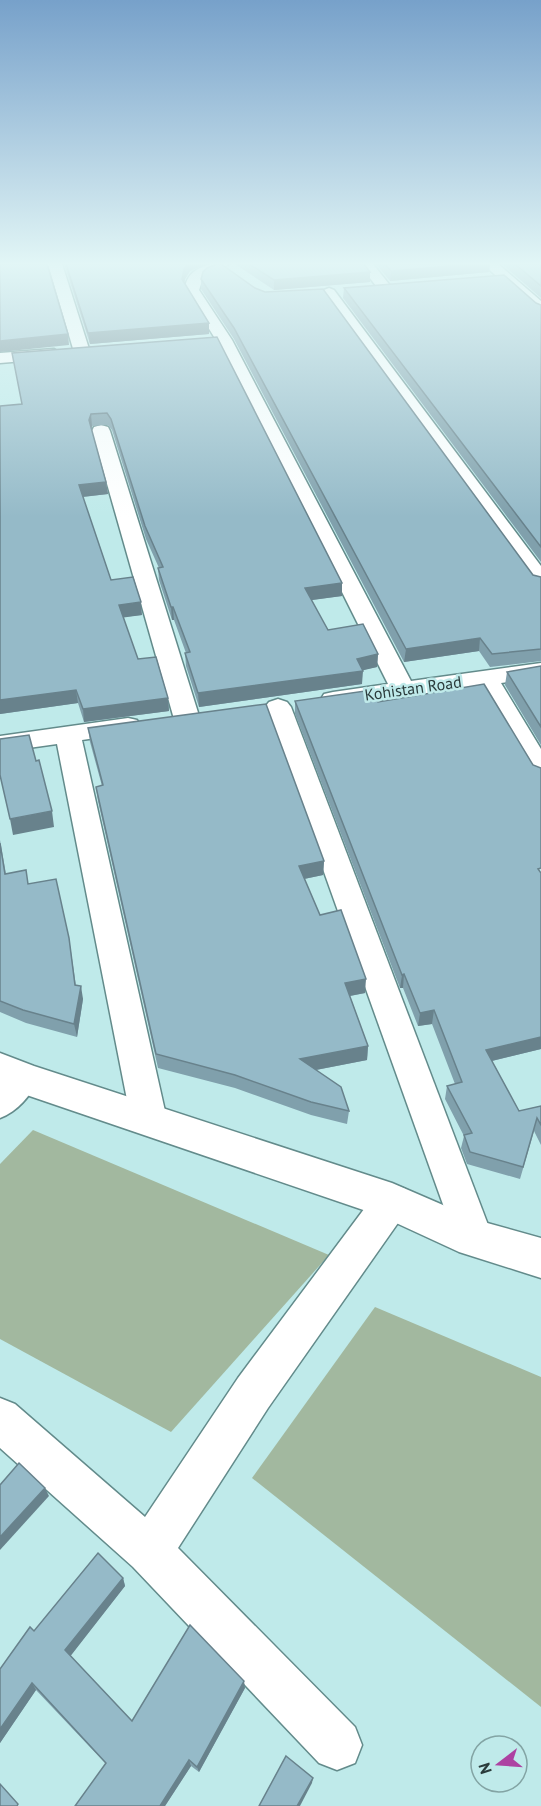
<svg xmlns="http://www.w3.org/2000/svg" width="541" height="1806" viewBox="0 0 541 1806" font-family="'PT Sans',sans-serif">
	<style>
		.green { fill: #a2b89f }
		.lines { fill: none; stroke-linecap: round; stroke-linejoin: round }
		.street-casing { stroke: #638b8b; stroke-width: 3 }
		.secondary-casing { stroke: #638b8b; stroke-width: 3 }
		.street { fill: #fff; fill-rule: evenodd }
		.secondary { fill: #fff; fill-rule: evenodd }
		.wall { fill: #80a0ac }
		.shaded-wall { fill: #68828c }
		.building { fill: #95bac8; stroke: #68828c; stroke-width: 1.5 }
		.labels { text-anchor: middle; stroke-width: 5; stroke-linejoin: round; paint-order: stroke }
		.street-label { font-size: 16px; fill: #2a3b3b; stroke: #bfeaea }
	</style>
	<rect width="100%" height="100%" fill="#bfeaea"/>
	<g class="green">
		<path d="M33,1130L329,1255L171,1432L0,1339V1164Z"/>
		<path d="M375,1307L541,1377V1707L252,1478Z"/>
	</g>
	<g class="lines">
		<g class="street-casing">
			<g id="street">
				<path d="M48,264H62L90,352L88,355H76L74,352Z"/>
				<path d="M210,264H229L203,278L199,290L232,340L411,681L541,663V677L501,683L541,749V780L532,777L478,686L333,706L324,704L321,699L324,694L333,692L388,684L216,340L185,290C186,274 196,269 210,264Z"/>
				<path d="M359,264H373L392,288L390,291H380Z"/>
				<path d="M483,264H498L541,301V314L536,312Z"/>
				<path d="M329,288L334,290L541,566V588L533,586L324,296L321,293L324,290Z"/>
				<path d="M54,349L62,354L60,358L0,363V353Z"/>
				<path d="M101,425L108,427L110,431L200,719L196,725L187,727L178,725L174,719L92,431L94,427Z"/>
				<path d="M278,699L287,702L291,707L493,1238L488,1250L474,1256L460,1250L455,1238L265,707L269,702Z"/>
				<path d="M128,718L137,720L141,726L137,732L82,740L167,1120L161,1131L149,1135L137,1131L131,1120L57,744L0,752V736Z"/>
				<path d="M22,1064L34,1068L39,1078C31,1095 18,1111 0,1118V1079L10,1068Z"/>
				<path d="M392,1184L405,1189L411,1201L405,1213L268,1408L178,1548L355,1727L362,1745L355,1763L337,1770L319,1763L133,1567L0,1448V1398L15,1404L145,1517L238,1378L379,1189Z"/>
			</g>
		</g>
		<g class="secondary-casing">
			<path id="secondary" d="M0,1053L34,1066L392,1183L480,1221L541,1238V1278L459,1252L381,1216L9,1089L0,1085Z"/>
		</g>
		<use href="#street" class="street"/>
		<use href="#secondary" class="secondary"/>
	</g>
	<g class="wall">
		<path d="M64,264H206L190,271L185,279L184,282L209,323V334L90,344Z"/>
		<path d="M235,264H364L370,272V282L274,290Z"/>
		<path d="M376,264H490L489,272L390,281Z"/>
		<path d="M502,264H541V298Z"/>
		<path d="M201,279L533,575L541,577V661L490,667L479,651L404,662L234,339L201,289Z"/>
		<path d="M344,288L536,303L541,305V562L343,298Z"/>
		<path d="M217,337L342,596L311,600L328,630L378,654L377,667L362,670V684L199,707L186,666L185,653H186L174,620H172L159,580L158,568H159L146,539L112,430L108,425L92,426L91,429L106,482L108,494L83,497L111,580L142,615L123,617L138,659L168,698L169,711L84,722L78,703L0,714V406L22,404L12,353Z"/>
		<path d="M541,666V745L505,685L507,672Z"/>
		<path d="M295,701L378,702L533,765L541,1049L492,1061L519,1111L541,1106V1145L534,1131L520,1179L467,1164L461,1148L464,1136L445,1099L447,1086L455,1084L432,1024L418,1026L403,988H400L295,714Z"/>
		<path d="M88,728L324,861L323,875L304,879L320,915L365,993L350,996L368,1046L367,1060L316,1070L349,1111L347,1124L311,1115L235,1088L158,1068L98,801L96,787L102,786L90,742Z"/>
		<path d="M0,840L6,874L29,884L69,938L76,986L83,999L77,1037L26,1023L0,1012Z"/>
		<path d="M123,1578L125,1586L70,1656L132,1721L245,1688L199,1772L191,1766L165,1806H75L106,1764L36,1690L0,1743V1669L34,1631Z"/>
	</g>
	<g class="shaded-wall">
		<path d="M188,264H206L190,271L185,279L183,290L182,279L184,269Z"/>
		<path d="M473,264H490L489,272L390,281L391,271Z"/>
		<path d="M370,272V282L274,290V280Z"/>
		<path d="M209,323V334L90,344L88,333Z"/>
		<path d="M68,334L69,345L0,352V341Z"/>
		<path d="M91,414L92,426L90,432L89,420Z"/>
		<path d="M106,482L108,494L81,497L79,485Z"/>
		<path d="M342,583V596L305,601V588Z"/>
		<path d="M141,602L142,615L120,618L119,605Z"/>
		<path d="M171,607H173L174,620H172Z"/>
		<path d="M480,638L479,651L404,662L406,649Z"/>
		<path d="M378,654L377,667L356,672L357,659Z"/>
		<path d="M363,671L362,684L199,707L198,693Z"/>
		<path d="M76,690L78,703L0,714V700Z"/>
		<path d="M168,698L169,711L84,722L83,709Z"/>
		<path d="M52,811L54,827L13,835L10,819Z"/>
		<path d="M324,861L323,875L299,880V866Z"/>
		<path d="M404,974L403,988H400L402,975Z"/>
		<path d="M366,979L365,993L344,997L345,983Z"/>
		<path d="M81,986L83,999L77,1037L74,1024Z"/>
		<path d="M434,1010L432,1024L418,1026L420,1013Z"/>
		<path d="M541,1037V1049L483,1063L486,1050Z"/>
		<path d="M368,1046L367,1060L300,1073V1059Z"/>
		<path d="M45,1488L49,1496L0,1550V1537Z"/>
		<path d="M123,1578L125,1586L69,1658L65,1650Z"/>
		<path d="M244,1681L245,1688L199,1772L197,1767Z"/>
		<path d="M32,1683L36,1690L0,1743V1729Z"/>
		<path d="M189,1760L191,1766L165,1806H160Z"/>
		<path d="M313,1778L312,1783L300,1806H297Z"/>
	</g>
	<g class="building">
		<path d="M0,264H47L68,334L0,341Z"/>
		<path d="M66,264H188L184,269L182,279L209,323L88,333Z"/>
		<path d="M217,264H221L255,288L265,292L323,289L533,575L541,577V649L492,654L480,638L406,649L234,328L201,279L203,272L207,268Z"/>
		<path d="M249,264H364L370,272L274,280Z"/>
		<path d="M385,264H473L391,271Z"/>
		<path d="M515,264H541V286Z"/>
		<path d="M504,275L536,303L541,305V547L344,288Z"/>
		<path d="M217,337L342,583L305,588L328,630L363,624L378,654L357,659L363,671L198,693L185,653L190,652L173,607H171L158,568L163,567L145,526L111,419L107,413L91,414L89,420L106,482L79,485L111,580L133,577L141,602L119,605L138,659L156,657L168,698L83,709L76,690L0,700V406L22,404L12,353Z"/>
		<path d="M541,666V727L507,672Z"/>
		<path d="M484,684L533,765L541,768V868L538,869L541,873V1037L486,1050L519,1111L541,1106V1125L537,1118L523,1167L470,1152L464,1135L472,1133L447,1086L462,1082L434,1010L420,1013L404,974L402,975L295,701L372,690L378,702Z"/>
		<path d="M266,704L324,861L299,866L320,915L341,910L366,979L345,983L368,1046L300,1059L341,1087L349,1111L311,1102L235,1075L156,1054L96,787L103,785L88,728Z"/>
		<path d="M29,735L36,761L39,760L52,811L10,819L0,775V739Z"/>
		<path d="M0,843L5,874L26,870L28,884L56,879L69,938L75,985L81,986L74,1024L23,1010L0,1001Z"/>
		<path d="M19,1463L45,1488L0,1537V1485Z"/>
		<path d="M98,1553L123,1578L65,1650L132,1721L190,1625L244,1681L197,1767L189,1760L160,1806H75L106,1763L32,1683L0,1729V1669L30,1627L34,1631Z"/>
		<path d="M286,1756L313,1778L297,1806H259Z"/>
		<path d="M0,1784L18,1804L17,1806H0Z"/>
	</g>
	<linearGradient id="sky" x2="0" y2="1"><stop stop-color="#77a1ca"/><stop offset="0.51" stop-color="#e2f6f6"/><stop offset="1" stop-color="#e2f6f6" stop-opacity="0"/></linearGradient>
	<rect width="541" height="517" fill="url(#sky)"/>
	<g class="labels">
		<g class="street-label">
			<text transform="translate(413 688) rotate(-8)" y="6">Kohistan Road</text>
		</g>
	</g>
	<g transform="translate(499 1764) rotate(253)"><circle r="28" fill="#bfeaea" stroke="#83a4a4" stroke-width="1.5"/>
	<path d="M0-4.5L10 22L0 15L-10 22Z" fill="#ad42a2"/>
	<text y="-9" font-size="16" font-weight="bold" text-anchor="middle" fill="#2a3b3b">N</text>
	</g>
</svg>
